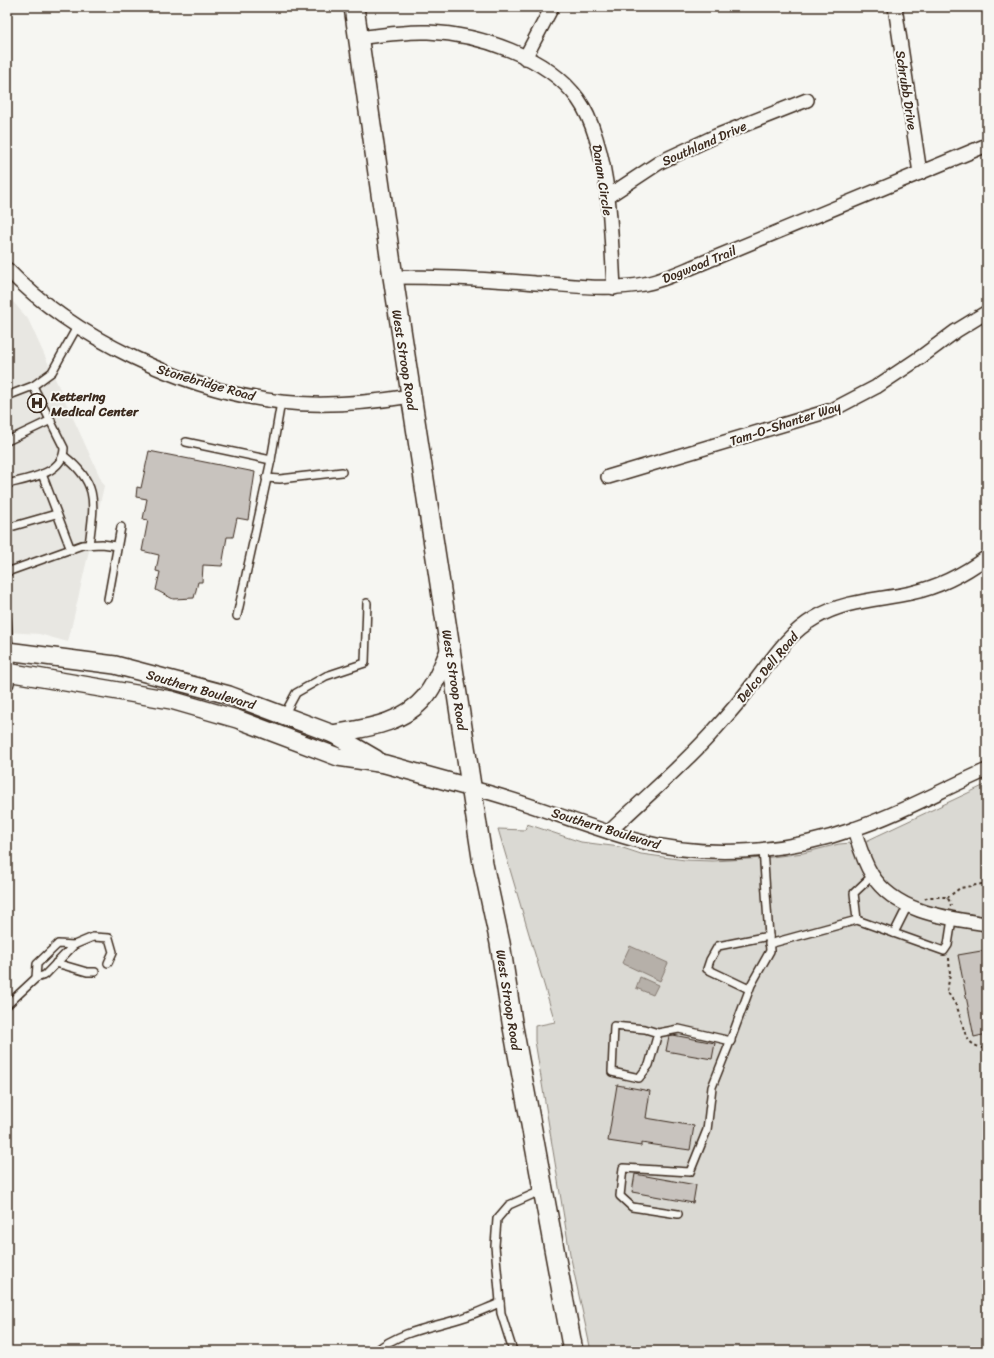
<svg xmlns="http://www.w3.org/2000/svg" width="994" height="1358" viewBox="0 0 994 1358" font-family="Sriracha,sans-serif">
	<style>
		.built { fill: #e8e7e2 }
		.green { fill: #dad9d3; stroke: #8a8278 }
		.water { fill: #b6b0a9; stroke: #857a71 }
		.building { fill: #c8c3be; stroke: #3b2a1e }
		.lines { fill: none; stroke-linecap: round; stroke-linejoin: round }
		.service-casing { stroke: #3b2a1e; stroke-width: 10 }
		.minor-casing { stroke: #3b2a1e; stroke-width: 16 }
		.tertiary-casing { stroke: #3b2a1e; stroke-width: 20 }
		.secondary-casing { stroke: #3b2a1e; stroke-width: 22 }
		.path { stroke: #3b2a1e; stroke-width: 2; stroke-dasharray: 3 3; stroke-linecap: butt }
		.service { stroke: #f6f6f2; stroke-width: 7 }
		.minor { stroke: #f6f6f2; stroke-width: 13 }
		.tertiary { stroke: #f6f6f2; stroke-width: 17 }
		.secondary { stroke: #f6f6f2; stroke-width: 19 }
		.labels { text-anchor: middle; stroke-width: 4; stroke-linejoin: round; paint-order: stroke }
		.street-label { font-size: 13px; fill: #3b2a1e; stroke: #f6f6f2 }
		.poi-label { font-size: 13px; font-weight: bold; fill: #3b2a1e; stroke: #f6f6f2; text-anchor: start }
	</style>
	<rect width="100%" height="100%" fill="#f6f6f2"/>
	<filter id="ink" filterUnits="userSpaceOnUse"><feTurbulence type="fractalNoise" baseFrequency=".025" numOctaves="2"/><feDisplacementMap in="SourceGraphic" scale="8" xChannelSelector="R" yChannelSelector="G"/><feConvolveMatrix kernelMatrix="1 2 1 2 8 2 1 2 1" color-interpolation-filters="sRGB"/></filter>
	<g filter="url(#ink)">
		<path class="built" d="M7,295L28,319L104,486L68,642L39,634L7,632Z"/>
		<path class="green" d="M987,784V1351H591L570,1254L535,1041V1026L555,1022L498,829L525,830L527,824L581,842L620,847L641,854L685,860L713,861L764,858L803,853L839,844L864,842Z"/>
		<g class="water">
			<path d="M630,946L668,963L660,981L622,963Z"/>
			<path d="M640,977L658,985L653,995L636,988Z"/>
		</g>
		<g class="building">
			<path d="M149,451L255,472L248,520L237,518L233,537H227L222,566L203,565L202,582H198L194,598L173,599L156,590L160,572L156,571L159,555L142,551L148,520L143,519L147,499L136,497L137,487L141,488Z"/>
			<path d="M987,950V1034L974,1037L958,955Z"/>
			<path d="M673,1035L715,1043L712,1059L666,1051L669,1036Z"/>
			<path d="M617,1085L650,1091L646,1118L694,1126L690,1150L641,1143V1146L608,1141Z"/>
			<path d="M635,1174L696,1185L693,1203L632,1192Z"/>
		</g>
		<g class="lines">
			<g class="service-casing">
				<g id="service">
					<path d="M33,386L52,372L77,327"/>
					<path d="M7,396L33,386L64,448C64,474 27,479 7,484"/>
					<path d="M7,441L51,420"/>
					<path d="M186,442L271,460"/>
					<path d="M64,456C100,484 94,504 89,545"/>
					<path d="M42,474L71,550"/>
					<path d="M266,478L280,479L342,472"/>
					<path d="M7,528L56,514"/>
					<path d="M7,572L82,545L102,544L117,546"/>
					<path d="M108,599L121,527"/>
					<path d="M237,616L271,460L281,402"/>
					<path d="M7,619L9,651"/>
					<path d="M284,715L296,693L326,676L365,663L367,603"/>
					<path d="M857,920L854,893L872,876"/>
					<path d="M894,933L908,905"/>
					<path d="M769,944L857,920L944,951L948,945L952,919"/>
					<path d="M56,963L87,972H95"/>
					<path d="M36,978L37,964L58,944L74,945"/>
					<path d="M749,989L707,969L710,960L718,946L769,936"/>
					<path d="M7,1005L36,978L45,975L74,945L93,937L109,938L113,952L108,963"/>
					<path d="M658,1033L645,1029L614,1026L612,1072L639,1078L649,1065L658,1033L679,1029L731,1041"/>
					<path d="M678,1214L632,1207L620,1196L623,1168L690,1172L707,1130L712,1087L728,1047L751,985L770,951L763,849"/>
					<path d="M376,1351C400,1331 433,1327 462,1318C475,1314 487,1308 500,1303"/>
					<path d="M513,1351L501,1313L495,1246L497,1219L509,1205L543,1190"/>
				</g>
			</g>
			<g class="minor-casing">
				<g id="minor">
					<path d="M895,7L920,173"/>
					<path d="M358,38C381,35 405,31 428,32C478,34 547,56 578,99C586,110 592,125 596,138C611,185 611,238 614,288"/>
					<path d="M525,58L552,7"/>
					<path d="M607,197L660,162L716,136L807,100"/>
					<path d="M7,269C73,338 186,391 281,402C324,407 368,403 411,396"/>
					<path d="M393,277C440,277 488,279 535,283C572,285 607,291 644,284C661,281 678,273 695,266L987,145"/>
					<path d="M608,477L832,410L876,387L921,357L956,331L987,312"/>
					<path d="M7,683L9,651"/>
					<path d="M472,788C529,802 582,826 639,841C708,859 787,853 854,829C900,814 943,789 987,770"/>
					<path d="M854,829C859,845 863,861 872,875C896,913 947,918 987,924"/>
					<path d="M609,832C642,800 678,770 709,736C724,719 739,703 752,685C772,660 787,634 815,618C845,600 879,600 911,593C939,587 964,574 987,557"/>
				</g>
			</g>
			<g class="tertiary-casing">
				<g id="tertiary">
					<path d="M7,651L115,665L229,695L333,734L376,759"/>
					<path d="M7,672L171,700L237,719L338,757L385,764L472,788"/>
					<path d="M333,734C365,728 403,724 425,697C436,684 442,666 449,651"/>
				</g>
			</g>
			<g class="secondary-casing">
				<path id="secondary" d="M354,7L393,277L483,864L500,943L512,1022L573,1351"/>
			</g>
			<g class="path">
				<path d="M947,898L960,888L987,883"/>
				<path d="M925,899L928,897H945L949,900L951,906"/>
				<path d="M949,958L950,975L947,991C951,998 957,1005 959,1013C966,1032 963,1045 987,1049"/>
			</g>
			<use href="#service" class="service"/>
			<use href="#minor" class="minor"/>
			<use href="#tertiary" class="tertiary"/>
			<use href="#secondary" class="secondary"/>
		</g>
	</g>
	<defs>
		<g id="hospital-ring" transform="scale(1)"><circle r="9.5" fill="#f6f6f2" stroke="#3b2a1e" stroke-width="1.5"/><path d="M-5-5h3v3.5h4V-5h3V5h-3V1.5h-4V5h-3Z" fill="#3b2a1e"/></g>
	</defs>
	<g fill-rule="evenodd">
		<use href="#hospital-ring" x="37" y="403"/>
	</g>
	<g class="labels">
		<g class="street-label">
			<text transform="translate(907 90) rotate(81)" y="5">Schrubb Drive</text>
			<text transform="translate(704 143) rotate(-24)" y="5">Southland Drive</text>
			<text transform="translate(603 180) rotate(81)" y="5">Danan Circle</text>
			<text transform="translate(699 264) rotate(-22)" y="5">Dogwood Trail</text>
			<text transform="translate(405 360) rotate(81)" y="5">West Stroop Road</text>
			<text transform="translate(206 382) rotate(16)" y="5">Stonebridge Road</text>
			<text transform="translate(785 423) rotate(-18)" y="5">Tam-O-Shanter Way</text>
			<text transform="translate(767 667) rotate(-50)" y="5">Delco Dell Road</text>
			<text transform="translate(455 680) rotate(81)" y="5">West Stroop Road</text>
			<text transform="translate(201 689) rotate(16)" y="5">Southern Boulevard</text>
			<text transform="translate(606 828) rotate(17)" y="5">Southern Boulevard</text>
			<text transform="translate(509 1000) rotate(81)" y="5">West Stroop Road</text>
		</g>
		<g class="poi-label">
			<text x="51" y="401">Kettering<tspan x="51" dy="15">Medical Center</tspan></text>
		</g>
	</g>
	<rect width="994" height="1358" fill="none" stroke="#f6f6f2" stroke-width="24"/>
	<rect x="12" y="12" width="970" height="1334" fill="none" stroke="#3b2a1e" stroke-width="1.5" filter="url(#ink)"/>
</svg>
